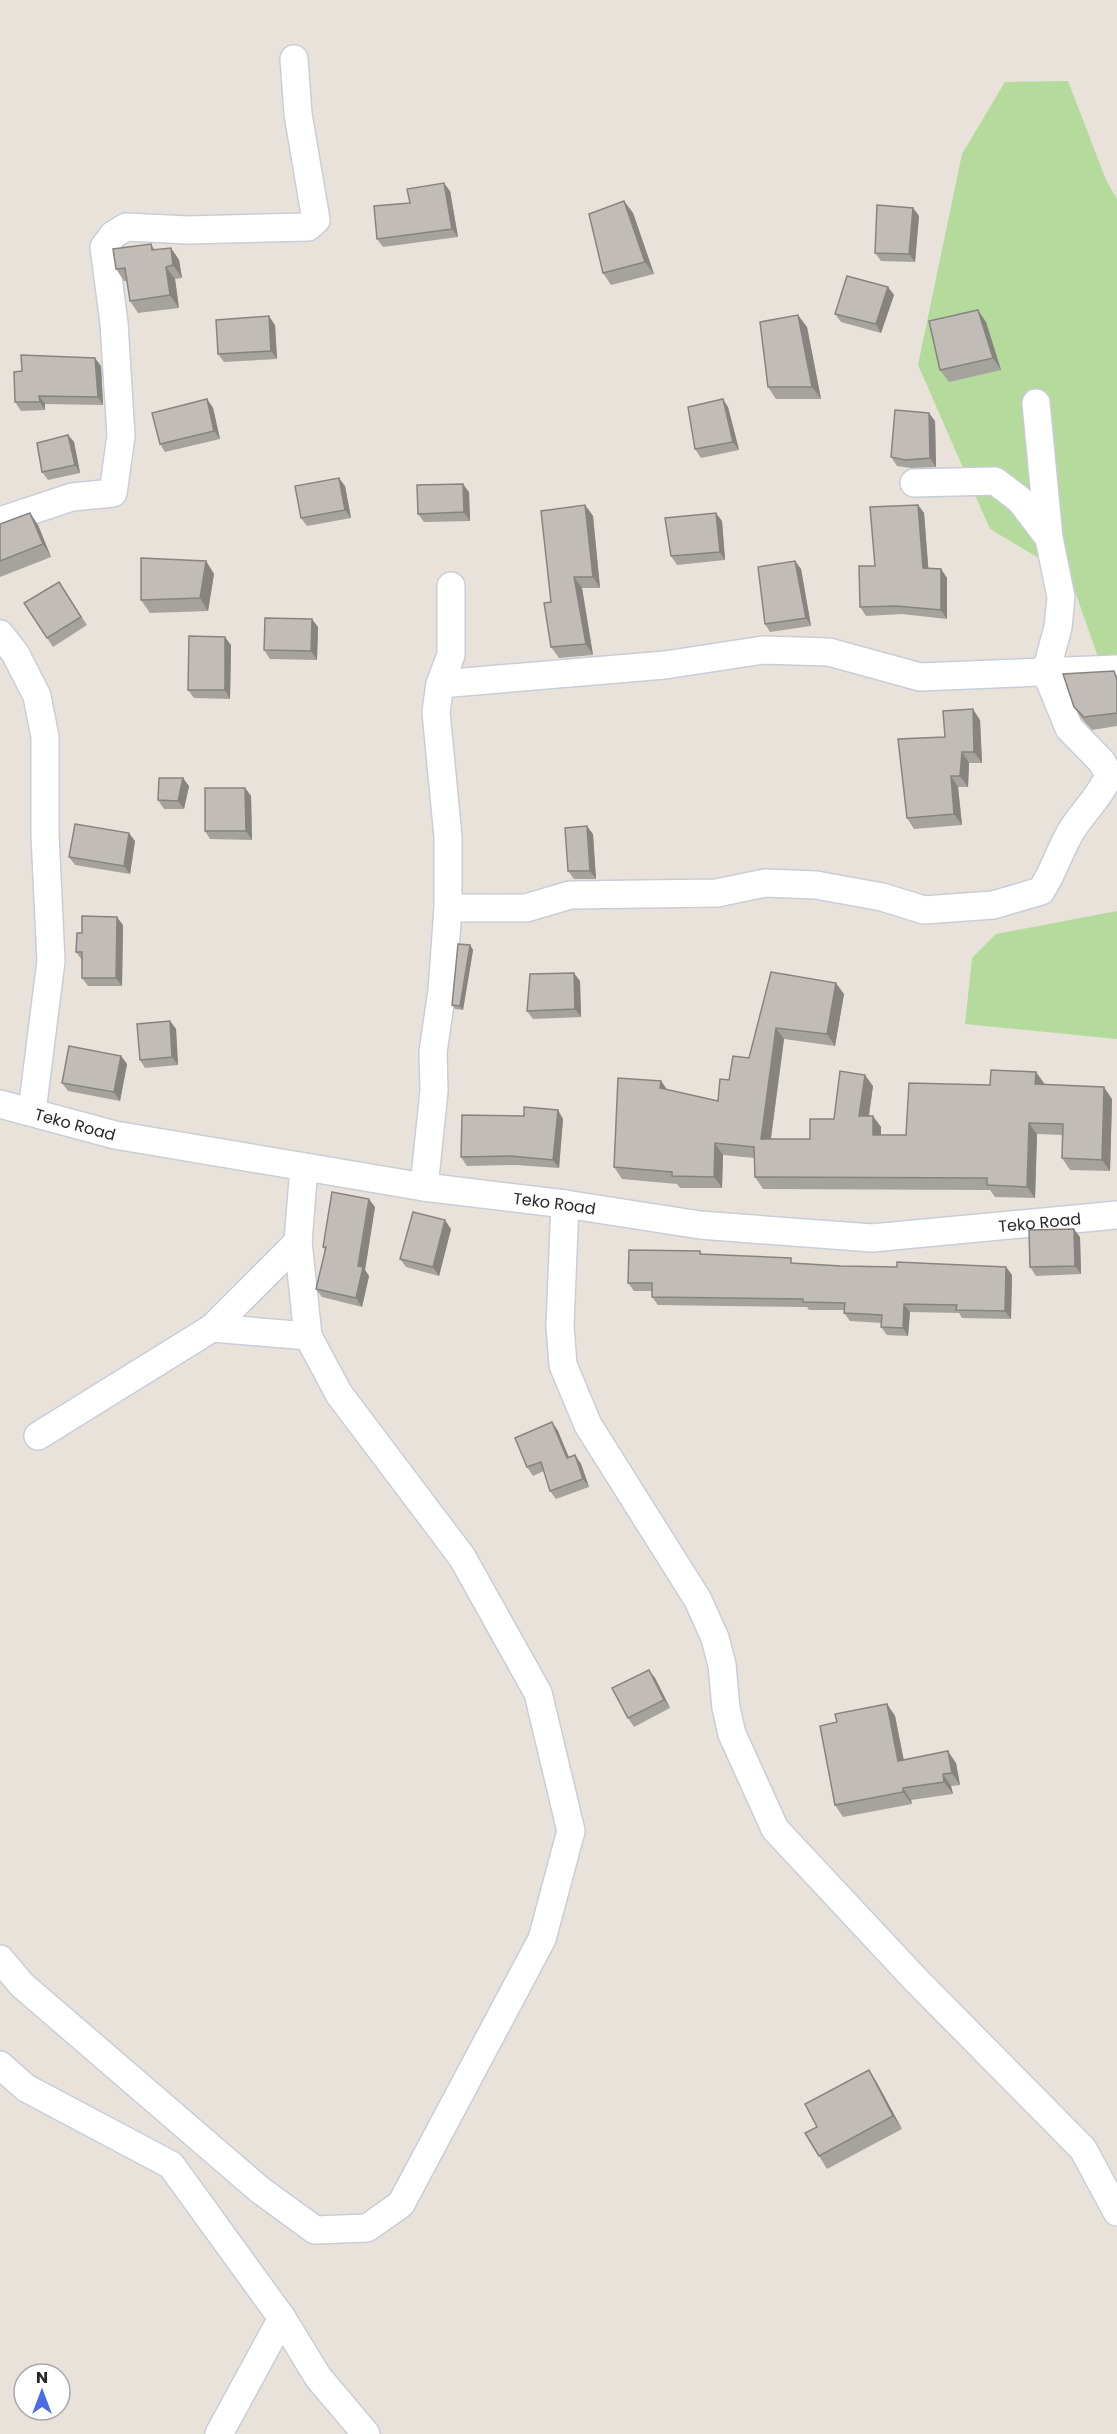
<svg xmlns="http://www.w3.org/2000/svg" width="1117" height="2434" viewBox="0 0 1117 2434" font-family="Poppins,sans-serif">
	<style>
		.green { fill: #b4da9c }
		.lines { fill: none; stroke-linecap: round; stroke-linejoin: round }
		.minor-casing { stroke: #c9cdd8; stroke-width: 30 }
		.minor { stroke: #fff; stroke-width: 27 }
		.wall { fill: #a6a29d }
		.shaded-wall { fill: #878480 }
		.building { fill: #c1bcb7; stroke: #878480; stroke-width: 1.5 }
		.labels { text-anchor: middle; stroke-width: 4.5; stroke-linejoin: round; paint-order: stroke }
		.street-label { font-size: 16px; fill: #282828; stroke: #fff }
	</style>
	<rect width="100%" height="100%" fill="#e9e2db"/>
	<g class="green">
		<path d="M1068,81L1106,180L1117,199V711L1070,577L990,529L918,365L962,154L1005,82Z"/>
		<path d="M1117,911V1039L965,1024L972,958L996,934Z"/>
	</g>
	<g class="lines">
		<g class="minor-casing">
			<g id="minor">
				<path d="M914,483L995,481L1020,500L1049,538"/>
				<path d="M0,521L72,497L113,493L121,436L114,323L104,247L113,235L126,227L188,230L308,227L316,220L298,114L294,59"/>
				<path d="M0,634L15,653L37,696L45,737V835L51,961L32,1111"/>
				<path d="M440,684L665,665L763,650L829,652L920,677L1117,669"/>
				<path d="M448,908H526L570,895L717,893L765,883L816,885L882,897L924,910L993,905L1041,891C1053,873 1059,852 1070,833C1082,812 1100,798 1109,775L1102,762L1069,728L1046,672L1058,627L1061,597L1049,538L1036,403"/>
				<path id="s1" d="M0,1104L115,1135L424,1187L565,1204L700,1225L872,1238L1117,1215"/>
				<path d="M424,1187L434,1091L433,1052L442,991L448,908V837L436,712L440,684L451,655V586"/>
				<path d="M565,1204L560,1326L563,1365L588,1425L698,1600L715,1638L722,1665L726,1708L732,1734L775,1829L916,1980L1083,2149L1117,2212"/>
				<path d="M212,1328L308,1336"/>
				<path d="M38,1436L212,1328L298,1242"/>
				<path d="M0,1959L22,1985L260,2190L315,2230L367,2228L401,2204L542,1939L571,1831L538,1693L462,1557L339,1394L308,1336L298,1242L304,1167"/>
				<path d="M0,2065L26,2088L171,2165L282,2318L318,2377L366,2434"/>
				<path d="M219,2434L282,2318"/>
			</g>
		</g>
		<use href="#minor" class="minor"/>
	</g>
	<g class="wall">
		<path d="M450,191L458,237L383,247L377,239L410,203Z"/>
		<path d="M624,201L633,213L654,274L611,285L603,273Z"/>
		<path d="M913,208L919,216L915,262L881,261L875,253Z"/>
		<path d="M151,244L155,250L171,248L179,260L182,278L175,279L179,308L138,313L130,301L127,281H124L116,269Z"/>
		<path d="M888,287L894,295L881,333L841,322L835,314Z"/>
		<path d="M986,322L1001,370L949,382L940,370Z"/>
		<path d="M275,325L277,359L224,362L218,354Z"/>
		<path d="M807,327L821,399H776L768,387Z"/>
		<path d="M101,366L103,405L45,404V410L21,411L15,402Z"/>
		<path d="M207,399L213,408L220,439L165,452L160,444Z"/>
		<path d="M728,407L739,450L701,458L695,449Z"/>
		<path d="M935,421L936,467L911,468L897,466L891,457Z"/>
		<path d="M68,435L74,442L80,473L48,480L42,472Z"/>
		<path d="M345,486L351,518L307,526L301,518Z"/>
		<path d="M469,492L470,521L424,522L418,514Z"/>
		<path d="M585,505L593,516L600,588H582L593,655L559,658L551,647V602Z"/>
		<path d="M918,505L924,513L928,568L941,569L947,578V619L902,614L866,616L860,607L875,566Z"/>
		<path d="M30,513L38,525L51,557L0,577V524Z"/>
		<path d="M722,521L725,560L677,565L671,556Z"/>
		<path d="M206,561L214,574L208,611L150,613L141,600Z"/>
		<path d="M795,561L801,569L811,626L770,632L765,624Z"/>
		<path d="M59,582L87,625L53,647L47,638Z"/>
		<path d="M318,627L317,660L270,659L264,650Z"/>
		<path d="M231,645L230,699L194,698L188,690Z"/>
		<path d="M1114,671L1117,676V726L1092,730L1082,719L1074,707Z"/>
		<path d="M980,720L982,763H969L968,787H958L962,825L914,829L907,818L945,737Z"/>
		<path d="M189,786L184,809H164L158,800Z"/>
		<path d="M245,788L251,796L252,840L210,839L205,831Z"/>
		<path d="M593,834L596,879H574L568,871Z"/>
		<path d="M135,841L130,874L75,865L69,857Z"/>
		<path d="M123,925L122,986H88L82,978V960L76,952L82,933Z"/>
		<path d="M470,945L473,950L463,1010L455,1009L452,1005Z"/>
		<path d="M771,972L844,994L835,1046L784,1039L771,1139H810L873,1086L869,1116L881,1127V1135H906L990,1085L1044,1083V1085L1112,1099L1110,1171L1070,1170L1062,1158L1063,1135L1037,1134L1035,1198L995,1197L990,1190L763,1189L755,1177L754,1158L723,1155L722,1188H680L677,1184L622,1179L614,1167L661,1081L666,1089L718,1101L729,1080L749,1058Z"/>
		<path d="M580,981L581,1017L533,1019L527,1011Z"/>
		<path d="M170,1021L176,1029L178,1065L145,1068L140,1060Z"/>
		<path d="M121,1056L127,1064L120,1101L68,1091L62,1083Z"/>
		<path d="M563,1119L559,1168L516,1165L467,1166L461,1157Z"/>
		<path d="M375,1207L365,1270L369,1276L362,1307L322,1297L316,1289L325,1250L323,1247Z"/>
		<path d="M451,1229L439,1276L406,1267L400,1259Z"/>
		<path d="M1080,1237L1081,1274L1036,1276L1030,1267Z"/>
		<path d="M700,1251L702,1254L795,1263L841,1266L897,1267H1006L1012,1275L1011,1319L962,1318L959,1313L910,1312L908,1336L887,1335L881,1327L882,1323L850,1321L844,1313L845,1310H809L807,1307L658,1305L652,1297V1291H634L628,1283Z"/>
		<path d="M552,1422L558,1431L569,1457L575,1455L581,1464L589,1487L556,1499L550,1491L544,1471L533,1476L527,1467Z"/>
		<path d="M655,1678L670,1708L634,1727L628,1718Z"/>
		<path d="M887,1704L895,1716L904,1760L956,1763L960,1785L951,1786L953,1794L911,1800L912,1804L843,1817L835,1805L837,1722Z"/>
		<path d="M869,2070L877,2083L902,2129L827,2169L819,2156Z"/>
	</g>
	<g class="shaded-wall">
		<path d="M444,183L450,191L458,237L452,229Z"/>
		<path d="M624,201L633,213L654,274L645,262Z"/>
		<path d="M913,208L919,216L915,262L909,254Z"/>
		<path d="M171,248L179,260L182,278L173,265Z"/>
		<path d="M166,267L175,279L179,308L170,295Z"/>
		<path d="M888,287L894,295L881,333L876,324Z"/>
		<path d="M978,310L986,322L1001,370L993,358Z"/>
		<path d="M798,315L807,327L821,399L812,387Z"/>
		<path d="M269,316L275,325L277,359L271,351Z"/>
		<path d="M95,358L101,366L103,405L98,397Z"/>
		<path d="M39,396L45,404V410L40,402Z"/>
		<path d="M207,399L213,408L220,439L214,431Z"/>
		<path d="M723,399L728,407L739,450L733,442Z"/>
		<path d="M929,413L935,421L936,467L930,458Z"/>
		<path d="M68,435L74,442L80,473L75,465Z"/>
		<path d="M339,478L345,486L351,518L345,510Z"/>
		<path d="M463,484L469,492L470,521L464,512Z"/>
		<path d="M585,505L593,516L600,588L593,577Z"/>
		<path d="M918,505L924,513L929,576L923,568Z"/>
		<path d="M30,513L38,525L51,557L43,544Z"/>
		<path d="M716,513L722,521L725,560L720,552Z"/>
		<path d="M206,561L214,574L208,611L200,598Z"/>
		<path d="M795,561L801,569L811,626L806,618Z"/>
		<path d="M941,569L947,578V619L941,610Z"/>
		<path d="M574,577L582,588L593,655L586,644Z"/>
		<path d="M312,619L318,627L317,660L311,651Z"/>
		<path d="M225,637L231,645L230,699L225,690Z"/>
		<path d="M973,709L980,720L982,763L974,752Z"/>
		<path d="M962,752L969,763L968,787L960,776Z"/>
		<path d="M951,776L958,787L962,825L954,814Z"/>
		<path d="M183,778L189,786L184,809L178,801Z"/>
		<path d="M245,788L251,796L252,840L246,831Z"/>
		<path d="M587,826L593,834L596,879L590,871Z"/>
		<path d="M129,833L135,841L130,874L124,866Z"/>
		<path d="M117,917L123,925L122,986L116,978Z"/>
		<path d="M470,945L473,950L463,1010L460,1006Z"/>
		<path d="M574,973L580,981L581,1017L575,1009Z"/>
		<path d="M836,983L844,994L835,1046L827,1034Z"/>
		<path d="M170,1021L176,1029L178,1065L172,1057Z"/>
		<path d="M776,1028L784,1039L769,1151L761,1139Z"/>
		<path d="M121,1056L127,1064L120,1101L114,1092Z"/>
		<path d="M1036,1072L1044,1083L1043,1096L1035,1084Z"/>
		<path d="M865,1075L873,1086L867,1127L859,1116Z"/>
		<path d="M661,1081L669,1092L660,1088Z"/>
		<path d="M1104,1087L1112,1099L1110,1171L1102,1160Z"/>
		<path d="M558,1110L563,1119L559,1168L553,1160Z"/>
		<path d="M873,1116L881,1127V1146L873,1135Z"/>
		<path d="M1029,1123L1037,1134L1035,1198L1027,1187Z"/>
		<path d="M715,1143L723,1155L722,1188L714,1177Z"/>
		<path d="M369,1199L375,1207L365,1270L369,1276L362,1307L356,1298L358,1266Z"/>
		<path d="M445,1220L451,1229L439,1276L433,1267Z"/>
		<path d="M1074,1229L1080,1237L1081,1274L1075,1266Z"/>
		<path d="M1006,1267L1012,1275L1011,1319L1005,1311Z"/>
		<path d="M904,1304L910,1312L908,1336L903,1328Z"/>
		<path d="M552,1422L558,1431L572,1466L567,1458Z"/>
		<path d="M575,1455L581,1464L589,1487L583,1479Z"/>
		<path d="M649,1670L655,1678L670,1708L664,1700Z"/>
		<path d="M887,1704L895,1716L906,1773L898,1761Z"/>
		<path d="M948,1751L956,1763L960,1785L952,1773Z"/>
		<path d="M943,1774L951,1786L953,1794L944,1782Z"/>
		<path d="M903,1788L911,1800L912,1804L903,1792Z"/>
		<path d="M869,2070L877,2083L902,2129L893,2116Z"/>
	</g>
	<g class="building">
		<path d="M444,183L452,229L377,239L374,206L410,203L407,189Z"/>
		<path d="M624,201L645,262L603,273L589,214Z"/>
		<path d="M877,205L913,208L909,254L875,253Z"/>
		<path d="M151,244L152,250L171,248L173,265L166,267L170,295L130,301L125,268L116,269L113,249Z"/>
		<path d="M847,276L888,287L876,324L835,314Z"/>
		<path d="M978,310L993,358L940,370L929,321Z"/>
		<path d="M798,315L812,387H768L760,322Z"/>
		<path d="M269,316L271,351L218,354L216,320Z"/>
		<path d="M21,355L95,358L98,397L39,396L40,402H15L14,372L22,371Z"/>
		<path d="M207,399L214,431L160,444L152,413Z"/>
		<path d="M723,399L733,442L695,449L688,407Z"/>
		<path d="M895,410L929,413L930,458L905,460L891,457Z"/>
		<path d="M68,435L75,465L42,472L37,443Z"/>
		<path d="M339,478L345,510L301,518L295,486Z"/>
		<path d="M463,484L464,512L418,514L417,485Z"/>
		<path d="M585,505L593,577H574L586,644L551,647L544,603L551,602L541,511Z"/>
		<path d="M918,505L923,568L941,569V610L896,606L860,607L859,566H875L870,507Z"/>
		<path d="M30,513L43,544L0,561V524Z"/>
		<path d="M716,513L720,552L671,556L665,518Z"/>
		<path d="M141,558L206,561L200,598L141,600Z"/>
		<path d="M795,561L806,618L765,624L758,567Z"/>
		<path d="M59,582L81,617L47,638L24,603Z"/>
		<path d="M265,618L312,619L311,651L264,650Z"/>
		<path d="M189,636L225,637V690H188Z"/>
		<path d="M1114,671L1117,680V713L1084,717L1074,707L1063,674Z"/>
		<path d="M973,709L974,752H962L960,776H951L954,814L907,818L898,739L945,737L943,711Z"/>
		<path d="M159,778H183L178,801L158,800Z"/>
		<path d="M205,788H245L246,831H205Z"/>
		<path d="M75,824L129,833L124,866L69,857Z"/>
		<path d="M587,826L590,871H568L565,828Z"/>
		<path d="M82,916L117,917L116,978H82V952H76L77,933H82Z"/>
		<path d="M458,944L470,945L460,1006L452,1005Z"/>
		<path d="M771,972L836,983L827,1034L776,1028L761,1139H810V1119H834L840,1071L865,1075L859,1116H873V1135H906L909,1083L990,1085L991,1070L1036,1072L1035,1084L1104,1087L1102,1160L1062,1158L1063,1124L1029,1123L1027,1187L987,1185V1178L755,1177L754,1147L715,1143L714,1177L672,1176V1172L614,1167L618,1078L661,1081L660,1088L718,1101L720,1079L729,1080L733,1056L749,1058Z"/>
		<path d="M574,973L575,1009L527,1011L530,974Z"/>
		<path d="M170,1021L172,1057L140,1060L137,1024Z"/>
		<path d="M69,1046L121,1056L114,1092L62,1083Z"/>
		<path d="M524,1107L558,1110L553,1160L511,1156L461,1157L462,1115L524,1116Z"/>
		<path d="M332,1192L369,1199L358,1266L363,1267L356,1298L316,1289L326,1247H323Z"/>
		<path d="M413,1212L445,1220L433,1267L400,1259Z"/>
		<path d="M1074,1229L1075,1266L1030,1267L1029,1230Z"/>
		<path d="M629,1250L700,1251V1254L791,1258V1263L841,1266L897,1267V1262L1006,1267L1005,1311L956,1310L957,1305L904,1304L903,1328L881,1327L882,1315L844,1313L845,1303L803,1302V1299L652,1297V1283H628Z"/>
		<path d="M552,1422L567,1458L575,1455L583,1479L550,1491L541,1462L527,1467L515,1438Z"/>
		<path d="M649,1670L664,1700L628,1718L612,1688Z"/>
		<path d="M887,1704L898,1761L948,1751L952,1773L943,1774L944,1782L903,1788V1792L835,1805L820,1726L837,1722L835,1714Z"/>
		<path d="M869,2070L893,2116L819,2156L805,2133L817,2127L805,2104Z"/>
	</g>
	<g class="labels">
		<g class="street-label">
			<text dy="6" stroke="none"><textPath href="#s1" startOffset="78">Teko Road</textPath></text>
			<text dy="6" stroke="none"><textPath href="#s1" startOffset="564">Teko Road</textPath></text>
			<text dy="6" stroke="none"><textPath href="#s1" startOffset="1052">Teko Road</textPath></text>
		</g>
	</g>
	<g transform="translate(42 2392)"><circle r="28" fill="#ffffff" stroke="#a9a9a9" stroke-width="1.5"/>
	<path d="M0-4.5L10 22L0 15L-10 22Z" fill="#4a6de6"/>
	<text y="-9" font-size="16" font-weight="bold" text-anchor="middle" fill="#282828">N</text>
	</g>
</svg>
